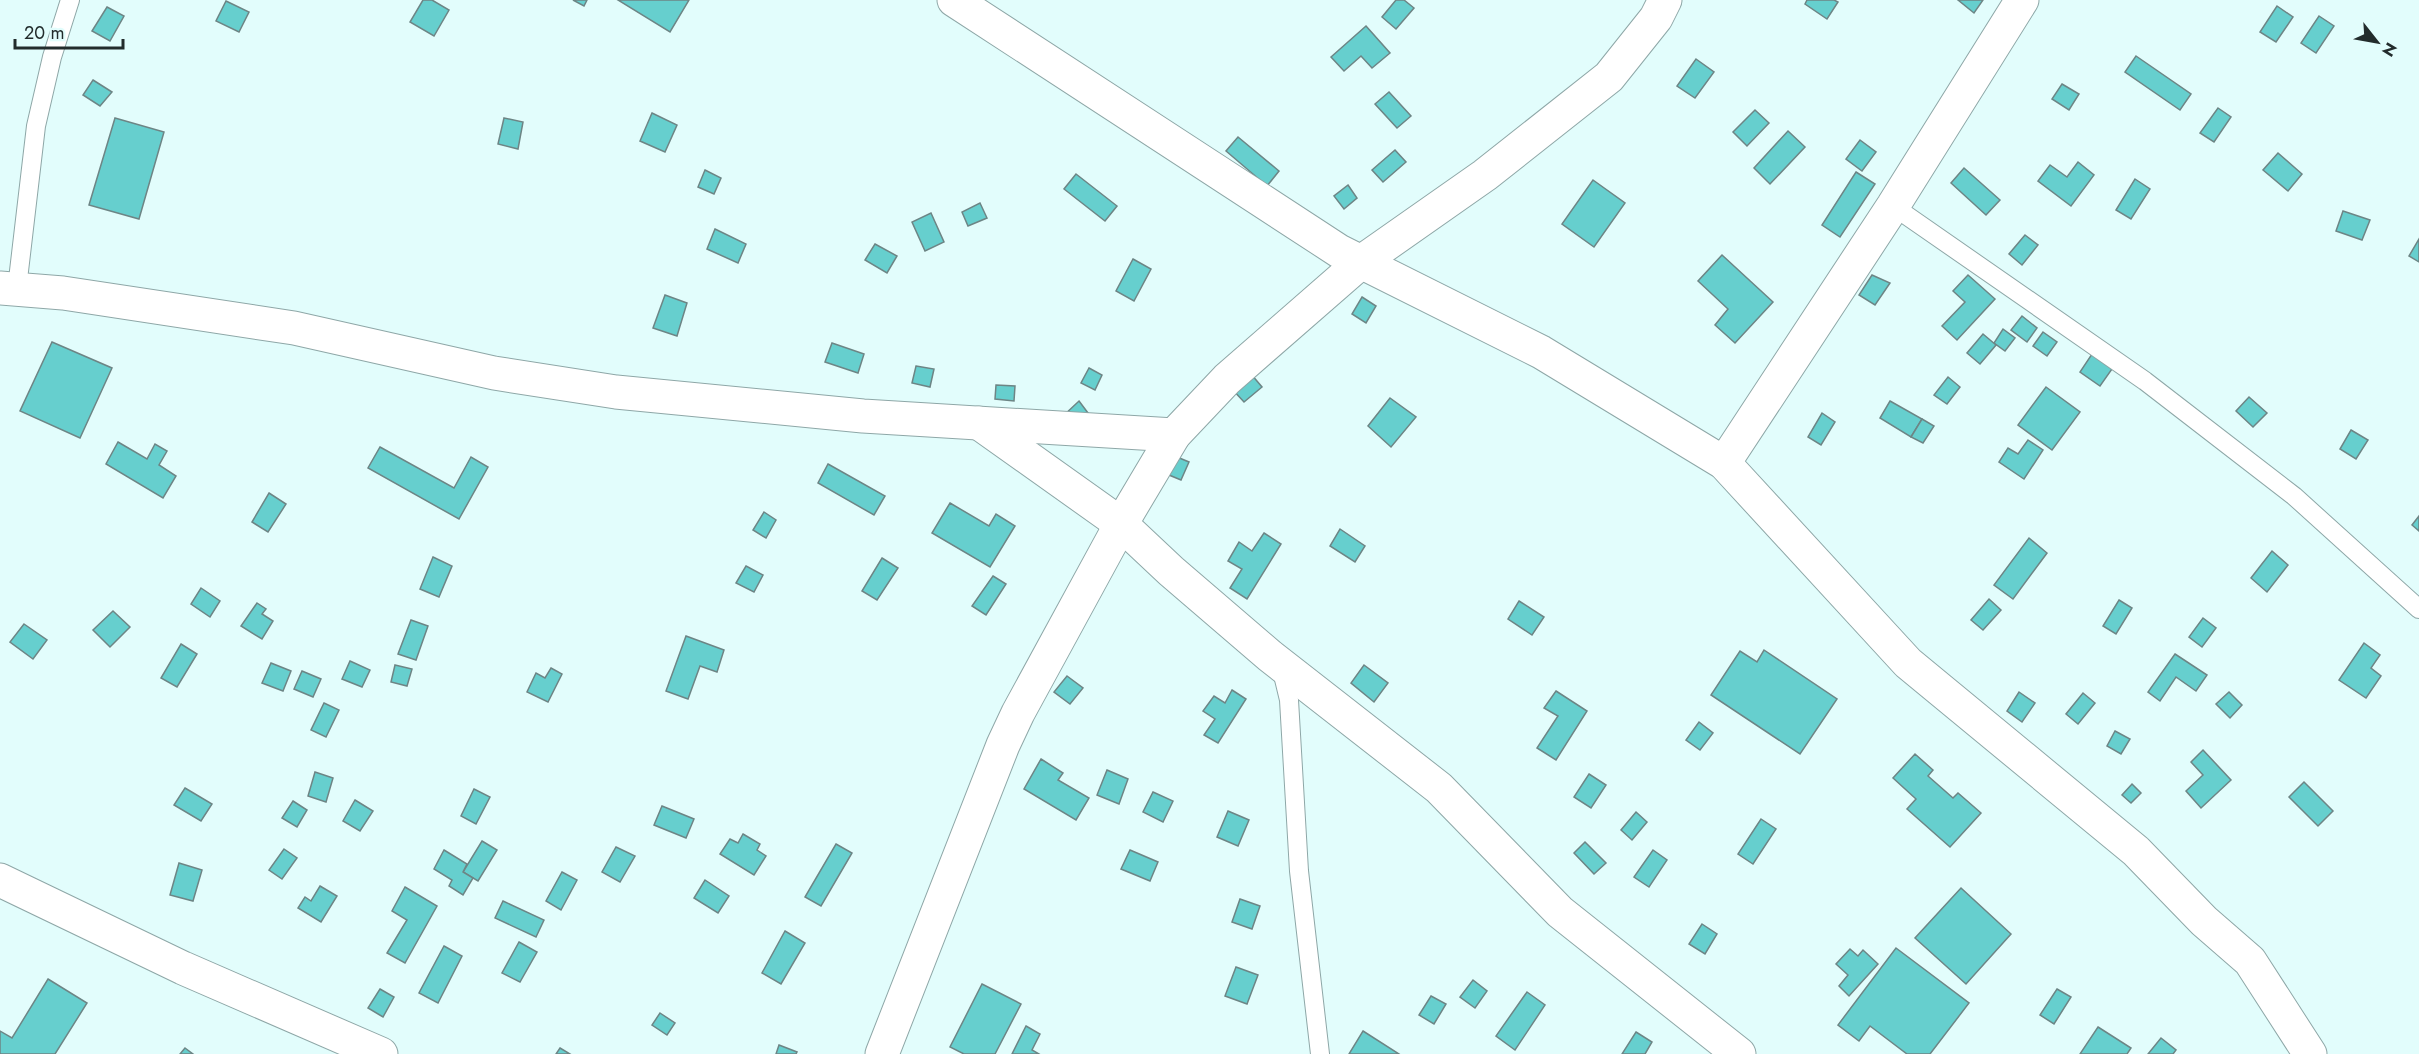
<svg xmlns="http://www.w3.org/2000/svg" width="2419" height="1054" viewBox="0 0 2419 1054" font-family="Jost,sans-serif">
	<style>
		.building { fill: #66cfce; stroke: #6d8585; stroke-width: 1.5 }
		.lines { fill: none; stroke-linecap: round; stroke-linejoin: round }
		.lane-casing { stroke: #8ea7a7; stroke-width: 20 }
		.street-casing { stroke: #8ea7a7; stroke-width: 35 }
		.lane { stroke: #fff; stroke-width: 18 }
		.street { stroke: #fff; stroke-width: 33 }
	</style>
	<rect width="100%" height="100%" fill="#e2fdfc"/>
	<g class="building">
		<path d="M423,0H432L449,10L434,36L410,22Z"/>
		<path d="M573,0H587L584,6Z"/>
		<path d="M618,0H689L670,32Z"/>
		<path d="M1396,0H1404L1414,8L1396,29L1382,17Z"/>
		<path d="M1807,0H1834L1838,2L1827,19L1805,4Z"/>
		<path d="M1958,0H1983L1974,13Z"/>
		<path d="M226,1L249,12L239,32L216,21Z"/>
		<path d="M2277,6L2293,17L2276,42L2260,32Z"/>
		<path d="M107,7L124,16L110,41L92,31Z"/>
		<path d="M2319,16L2334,26L2316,53L2301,43Z"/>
		<path d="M1366,26L1390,53L1372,68L1361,56L1344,71L1331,57Z"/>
		<path d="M2136,56L2191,94L2180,110L2125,72Z"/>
		<path d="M1696,59L1714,72L1695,98L1677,86Z"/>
		<path d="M93,80L112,92L100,106L83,95Z"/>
		<path d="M2062,84L2079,94L2069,110L2052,99Z"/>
		<path d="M1389,92L1411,116L1397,128L1375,104Z"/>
		<path d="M2218,108L2231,117L2214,142L2200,133Z"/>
		<path d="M1755,110L1769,123L1747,146L1733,132Z"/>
		<path d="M652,113L677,125L665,152L640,141Z"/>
		<path d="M115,118L164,132L139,219L89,205Z"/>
		<path d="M504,118L523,122L518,149L498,144Z"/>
		<path d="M1788,131L1805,147L1770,184L1754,168Z"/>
		<path d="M1238,137L1279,171L1267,186L1226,151Z"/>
		<path d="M1860,140L1876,152L1862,171L1846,159Z"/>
		<path d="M1395,150L1406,162L1383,182L1372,170Z"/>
		<path d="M2278,153L2302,174L2288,191L2263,170Z"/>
		<path d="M2078,162L2094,175L2071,206L2038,181L2050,165L2067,177Z"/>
		<path d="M1964,168L2000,200L1986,215L1951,183Z"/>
		<path d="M705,170L721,178L714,194L698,187Z"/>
		<path d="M1856,172L1875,184L1840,237L1822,225Z"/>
		<path d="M1076,174L1117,206L1105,221L1064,189Z"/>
		<path d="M2135,179L2150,189L2131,219L2116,210Z"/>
		<path d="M1593,180L1625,203L1594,247L1562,224Z"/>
		<path d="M1348,185L1357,198L1344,209L1334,196Z"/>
		<path d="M980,203L987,218L968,226L962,212Z"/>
		<path d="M2343,211L2370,220L2362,240L2336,231Z"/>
		<path d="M931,213L944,242L925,251L912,222Z"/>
		<path d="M715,229L746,244L738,263L707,249Z"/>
		<path d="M2025,235L2038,245L2022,265L2009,254Z"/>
		<path d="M2419,239V262L2409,256Z"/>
		<path d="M875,244L897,256L887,273L865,260Z"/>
		<path d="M1722,255L1773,302L1735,343L1715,325L1728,309L1698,281Z"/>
		<path d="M1133,259L1151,269L1134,301L1116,291Z"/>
		<path d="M1872,275L1890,283L1875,305L1859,295Z"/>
		<path d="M1968,275L1995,299L1957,340L1942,326L1965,302L1953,291Z"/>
		<path d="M665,295L687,303L677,336L653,328Z"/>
		<path d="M1362,297L1376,306L1366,323L1352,314Z"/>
		<path d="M2022,316L2037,328L2027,342L2011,330Z"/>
		<path d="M2003,329L2015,338L2005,351L1994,343Z"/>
		<path d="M2043,332L2057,342L2047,356L2033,346Z"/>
		<path d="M1983,334L1996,345L1980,364L1967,353Z"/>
		<path d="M52,342L112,368L80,438L20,411Z"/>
		<path d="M832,343L864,354L858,373L825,362Z"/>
		<path d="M2092,354L2112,369L2100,386L2080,372Z"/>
		<path d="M916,366L934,369L930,387L912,383Z"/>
		<path d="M1089,368L1102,375L1095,390L1081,383Z"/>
		<path d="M1251,374L1262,387L1244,402L1233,390Z"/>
		<path d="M1948,377L1960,387L1947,404L1934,395Z"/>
		<path d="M996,385L1015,386L1014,401L995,399Z"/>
		<path d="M2046,387L2080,412L2052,450L2018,425Z"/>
		<path d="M2249,397L2267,413L2253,427L2236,411Z"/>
		<path d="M1390,398L1416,417L1391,447L1368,426Z"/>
		<path d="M1079,401L1088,413L1072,427L1062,417Z"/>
		<path d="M1890,401L1922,419L1911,437L1880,418Z"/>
		<path d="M1822,413L1835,422L1821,445L1808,437Z"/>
		<path d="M1922,419L1934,426L1923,443L1911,437Z"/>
		<path d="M2351,430L2368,440L2356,459L2340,449Z"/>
		<path d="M2028,440L2043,450L2024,479L1999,462L2008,448L2018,454Z"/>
		<path d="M118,442L147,459L155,444L167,451L159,465L176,476L163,498L106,464Z"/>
		<path d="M380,447L454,488L471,457L488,467L459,519L368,468Z"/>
		<path d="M1177,457L1189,462L1181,480L1169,475Z"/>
		<path d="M828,464L885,496L874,515L818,483Z"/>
		<path d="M269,493L286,504L268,532L252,522Z"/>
		<path d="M950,503L989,526L996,514L1015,526L990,567L932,533Z"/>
		<path d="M764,512L776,520L766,538L753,530Z"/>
		<path d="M2419,516V531L2412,525Z"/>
		<path d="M1340,529L1365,546L1355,562L1330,546Z"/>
		<path d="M1264,533L1281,544L1247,599L1230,588L1242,569L1228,561L1239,542L1252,551Z"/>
		<path d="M2029,538L2047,553L2013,599L1994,585Z"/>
		<path d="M2272,551L2288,565L2267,592L2251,578Z"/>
		<path d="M433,557L452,566L439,597L420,589Z"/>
		<path d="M882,558L898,568L877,600L862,591Z"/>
		<path d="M746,566L763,575L754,592L736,583Z"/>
		<path d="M993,576L1006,584L986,615L972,606Z"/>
		<path d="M201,588L220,601L210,617L191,604Z"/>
		<path d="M1989,599L2001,610L1983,630L1971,620Z"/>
		<path d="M2119,600L2132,608L2116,634L2103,626Z"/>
		<path d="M1519,601L1544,617L1532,635L1508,619Z"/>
		<path d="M257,603L266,609L262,614L273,621L262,639L241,626Z"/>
		<path d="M113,611L130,627L110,647L93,630Z"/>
		<path d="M2203,618L2216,628L2202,647L2189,637Z"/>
		<path d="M411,620L428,626L416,660L398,654Z"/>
		<path d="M24,624L47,640L33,659L10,642Z"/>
		<path d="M686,636L724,650L717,672L700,666L688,699L666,691Z"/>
		<path d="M2364,643L2380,655L2371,668L2381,676L2366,698L2339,680Z"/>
		<path d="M181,644L197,654L177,687L161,678Z"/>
		<path d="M1764,650L1837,699L1800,754L1711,695L1740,651L1757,662Z"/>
		<path d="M2175,654L2207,675L2196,691L2176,677L2160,701L2148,692Z"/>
		<path d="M350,661L370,670L362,687L342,679Z"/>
		<path d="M271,663L291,671L283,691L262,683Z"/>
		<path d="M395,665L412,669L407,686L391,682Z"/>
		<path d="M1364,665L1388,683L1374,702L1351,683Z"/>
		<path d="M551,668L562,674L548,702L527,692L536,673L545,678Z"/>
		<path d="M302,671L321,679L313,697L294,689Z"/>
		<path d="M1067,676L1083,688L1070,704L1054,692Z"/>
		<path d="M1232,690L1246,699L1218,743L1204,735L1215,719L1203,711L1214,696L1225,703Z"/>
		<path d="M1556,691L1587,711L1556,760L1537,748L1558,716L1544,708Z"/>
		<path d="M2019,692L2035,703L2022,722L2007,711Z"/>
		<path d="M2229,692L2242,705L2230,718L2216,704Z"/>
		<path d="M2083,693L2095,703L2078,724L2066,714Z"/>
		<path d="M324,703L339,710L326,737L311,730Z"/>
		<path d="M1699,722L1713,733L1700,750L1686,740Z"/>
		<path d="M2115,731L2130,739L2121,754L2107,746Z"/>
		<path d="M2203,750L2231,780L2201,808L2186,791L2203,775L2191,762Z"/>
		<path d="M1915,754L1933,770L1928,776L1953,798L1958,793L1981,813L1950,847L1907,809L1916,799L1893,778Z"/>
		<path d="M1041,759L1063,773L1058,780L1089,798L1076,820L1024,789Z"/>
		<path d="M1107,770L1128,779L1119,804L1097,795Z"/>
		<path d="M315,772L333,778L326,802L308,796Z"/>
		<path d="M1589,774L1606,785L1591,808L1574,797Z"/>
		<path d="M2304,782L2333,811L2318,826L2289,797Z"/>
		<path d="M2132,784L2141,793L2131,803L2122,795Z"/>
		<path d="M185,788L212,804L201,821L174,805Z"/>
		<path d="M474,789L490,797L476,824L461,816Z"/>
		<path d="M1153,792L1173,801L1163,822L1143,812Z"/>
		<path d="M355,800L373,811L360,831L343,821Z"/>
		<path d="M293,801L307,810L297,827L282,818Z"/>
		<path d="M662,806L694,819L686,838L654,825Z"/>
		<path d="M1228,811L1249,820L1238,846L1217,837Z"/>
		<path d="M1636,812L1647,822L1632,840L1621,830Z"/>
		<path d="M1761,819L1776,829L1753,864L1738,854Z"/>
		<path d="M743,834L760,844L757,850L766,856L754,875L720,854L730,839L738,843Z"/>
		<path d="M482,841L497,850L478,881L463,872Z"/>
		<path d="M1585,842L1606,863L1594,874L1574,853Z"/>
		<path d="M836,844L852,853L821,906L805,897Z"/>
		<path d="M616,847L635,856L620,882L602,872Z"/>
		<path d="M284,849L297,858L282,879L269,870Z"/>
		<path d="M444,850L467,864L463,872L473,878L463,895L449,886L452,880L434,869Z"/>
		<path d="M1130,850L1158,862L1150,881L1121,869Z"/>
		<path d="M1653,850L1667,860L1649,887L1634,877Z"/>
		<path d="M179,863L202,870L193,901L170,895Z"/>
		<path d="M562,872L577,880L561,910L546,901Z"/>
		<path d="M705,880L729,896L718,913L694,898Z"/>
		<path d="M320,886L337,896L321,922L298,908L305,897L311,901Z"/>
		<path d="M405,887L437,906L405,963L387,953L407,920L392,911Z"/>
		<path d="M1961,888L2011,934L1966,984L1915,938Z"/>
		<path d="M1240,899L1260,906L1252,929L1232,922Z"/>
		<path d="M503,901L544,920L536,937L495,918Z"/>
		<path d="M1702,924L1717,934L1705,954L1689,944Z"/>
		<path d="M785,931L805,943L781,984L762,973Z"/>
		<path d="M519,942L537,952L520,982L502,973Z"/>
		<path d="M444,946L462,956L438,1003L419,993Z"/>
		<path d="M1896,948L1969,1003L1930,1054H1907L1870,1026L1859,1041L1838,1025Z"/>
		<path d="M1850,949L1858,956L1863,950L1878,964L1849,996L1839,986L1848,975L1836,964Z"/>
		<path d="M1236,967L1258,975L1247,1004L1225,996Z"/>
		<path d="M48,979L87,1003L55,1054H0V1031L12,1038Z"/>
		<path d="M1473,980L1487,991L1475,1008L1460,997Z"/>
		<path d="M982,984L1021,1004L995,1054H964L950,1047Z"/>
		<path d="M380,989L394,997L383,1017L368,1008Z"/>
		<path d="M2057,989L2071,997L2054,1024L2040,1015Z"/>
		<path d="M1527,992L1545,1005L1515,1050L1496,1036Z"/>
		<path d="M1431,996L1446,1004L1434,1024L1419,1015Z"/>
		<path d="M660,1013L675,1023L667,1035L652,1025Z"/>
		<path d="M1026,1026L1040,1034L1032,1050L1039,1054H1012Z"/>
		<path d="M2098,1027L2131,1048L2127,1054H2080Z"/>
		<path d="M1363,1031L1399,1054H1349Z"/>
		<path d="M1636,1032L1652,1042L1645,1054H1622Z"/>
		<path d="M2161,1038L2176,1050L2173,1054H2148Z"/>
		<path d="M779,1045L797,1052L796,1054H776Z"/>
		<path d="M185,1048L193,1054H180Z"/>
		<path d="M560,1048L570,1054H556Z"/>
	</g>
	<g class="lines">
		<g class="lane-casing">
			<g id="lane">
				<path d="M1893,206L2145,381L2294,496L2419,609"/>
				<path d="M17,288L36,126L52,57L70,0"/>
				<path d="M1278,667L1283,675L1289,700L1299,871L1320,1054"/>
			</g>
		</g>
		<g class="street-casing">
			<g id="street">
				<path d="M954,0L1339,251L1541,352L1724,463L1908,663L2136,851L2204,921L2250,961L2310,1054"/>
				<path d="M0,288L63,293L294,328L494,373L616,392L863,416L1174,435"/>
				<path d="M979,423L1121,524L1171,571L1270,656L1439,788L1560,912L1739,1054"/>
				<path d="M1724,463L1893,206L2022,0"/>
				<path d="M0,880L183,968L381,1054"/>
				<path d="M882,1054L1003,745L1018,713L1121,524L1174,435L1227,379L1361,262L1485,175L1609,77L1656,18L1665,0"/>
			</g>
		</g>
		<use href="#lane" class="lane"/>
		<use href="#street" class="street"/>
	</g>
	<g transform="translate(2377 42) rotate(121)" stroke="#e2fdfc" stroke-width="4.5" paint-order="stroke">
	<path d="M0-4.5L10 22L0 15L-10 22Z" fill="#222c2c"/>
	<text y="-9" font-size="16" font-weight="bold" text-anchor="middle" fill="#222c2c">N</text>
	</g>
	<path d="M15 39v9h108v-9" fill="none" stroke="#222c2c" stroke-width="3"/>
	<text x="24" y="39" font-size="18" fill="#222c2c" stroke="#e2fdfc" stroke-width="4.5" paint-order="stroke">20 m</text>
</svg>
